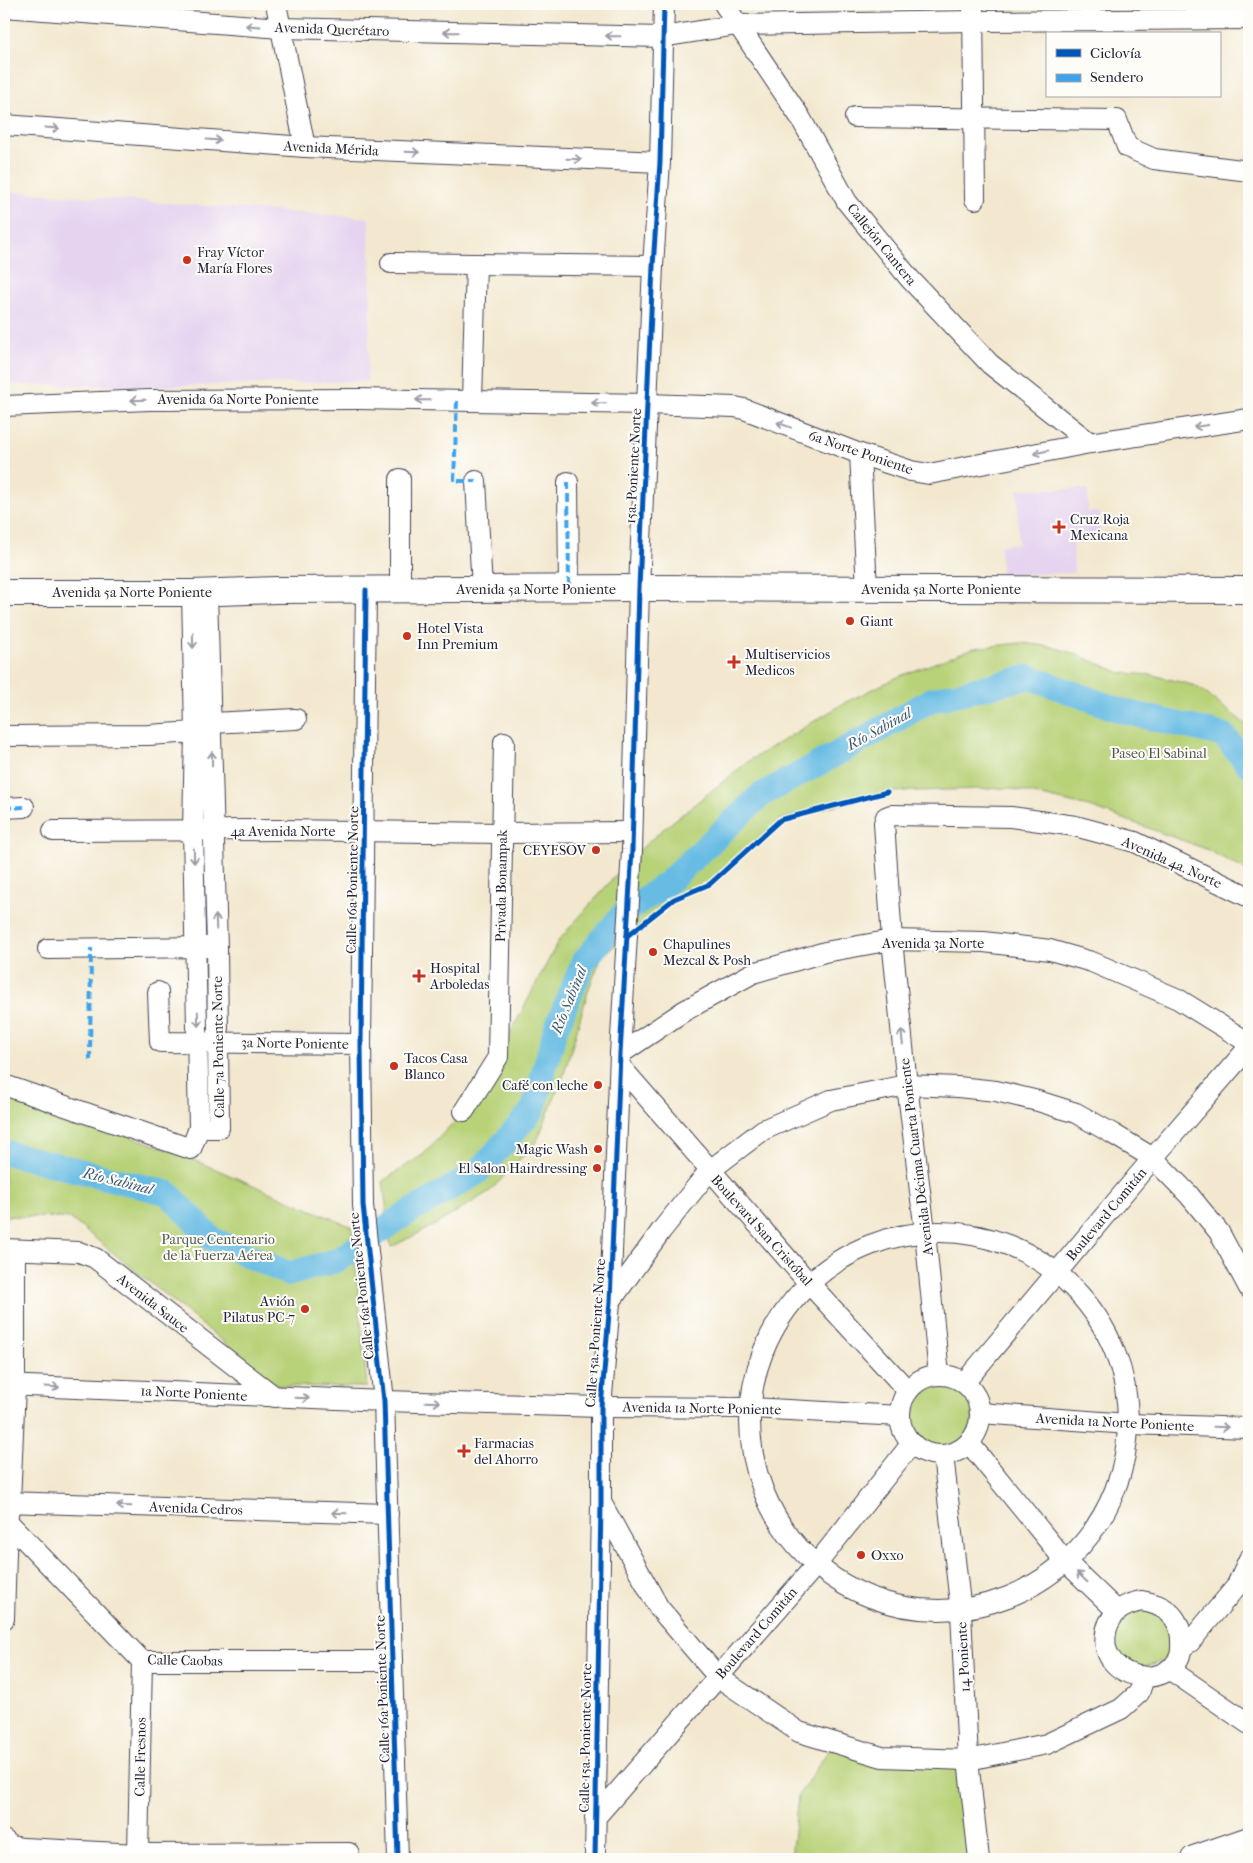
<svg xmlns="http://www.w3.org/2000/svg" width="1253" height="1863" viewBox="0 0 1253 1863" font-family="'IM FELL French Canon',serif">
	<style>
		.built { fill: #e5d3f0 }
		.green { fill: #b8d278; stroke: #6d7a5a }
		.lines { fill: none; stroke-linecap: round; stroke-linejoin: round }
		.river { stroke: #68bce4; stroke-width: 25 }
		.minor-casing { stroke: #414051; stroke-width: 22 }
		.major-casing { stroke: #414051; stroke-width: 28 }
		.minor { stroke: #fff; stroke-width: 20 }
		.major { stroke: #fff; stroke-width: 26 }
		.quiet { stroke: #3ea2ec; stroke-width: 4; stroke-dasharray: 8 4; stroke-linecap: butt }
		.cycleway-casing { stroke: #fdfcf7; stroke-width: 8 }
		.cycleway { stroke: #0057b8; stroke-width: 5 }
		.oneway { stroke: #9c9ca7 }
		.poi-dot { fill: #c8321e; stroke: #fdfcf7; stroke-width: 2 }
		.labels { text-anchor: middle; stroke-width: 4; stroke-linejoin: round; paint-order: stroke }
		.street-label { font-size: 14px; fill: #22223b; stroke: #fdfcf7 }
		.poi-label { font-size: 14px; fill: #22223b; stroke: #fdfcf7; text-anchor: start }
		.park-label { font-size: 14px; fill: #4f574d; stroke: #fdfcf7 }
		.water-label { font-size: 15px; font-style: italic; fill: #3a5876; stroke: #fdfcf7 }
	</style>
	<rect width="100%" height="100%" fill="#fdfcf7"/>
	<filter id="ink" filterUnits="userSpaceOnUse"><feTurbulence type="fractalNoise" baseFrequency=".02" numOctaves="2"/><feDisplacementMap in="SourceGraphic" scale="10" xChannelSelector="R" yChannelSelector="G"/><feConvolveMatrix kernelMatrix="1 2 1 2 8 2 1 2 1" color-interpolation-filters="sRGB"/></filter>
	<filter id="wash" filterUnits="userSpaceOnUse"><feTurbulence type="fractalNoise" baseFrequency=".0096" numOctaves="4" result="noise"/><feDisplacementMap in="SourceGraphic" scale="20" xChannelSelector="R" yChannelSelector="G"/><feGaussianBlur stdDeviation="1.12" result="paint"/><feColorMatrix in="noise" values="0 0 0 0 0 0 0 0 0 0 0 0 0 0 0 0 0 1.4 0 .05"/><feComposite in="paint" operator="in"/></filter>
	<g filter="url(#wash)">
		<rect width="100%" height="100%" fill="#f3e8cf"/>
		<g class="built">
			<path d="M4,191L369,218L371,302L367,381L184,386L4,385Z"/>
			<path d="M1018,489H1088V512H1100V542L1073,543L1074,573L1001,574L1000,545L1018,544Z"/>
		</g>
		<g class="green">
			<path d="M1020,643L1048,646L1073,653L1121,673L1153,675L1196,686L1249,727V872L1206,849L1093,808L1008,788L887,792L780,820L710,884L674,899L602,956L589,988L564,1074L537,1141L490,1191L437,1224L391,1247L383,1181L424,1154L464,1111L498,1057L559,940L632,857L661,831L749,761L846,702L898,677L974,648Z"/>
			<path d="M4,1093L175,1152L352,1227L367,1387L278,1386L70,1218L4,1216Z"/>
			<circle cx="940" cy="1415" r="33"/>
			<path d="M1149,1609L1170,1626C1171,1631 1173,1639 1172,1645C1166,1674 1119,1673 1115,1646C1114,1640 1115,1632 1116,1626L1130,1611Z"/>
			<path d="M834,1742L968,1760L979,1859H791L798,1796Z"/>
		</g>
		<g class="lines">
			<path class="river" d="M4,1152L168,1193L212,1239L289,1274L338,1260L398,1219L477,1173L533,1110L555,1031L584,961L623,914L667,883L761,795L862,740L931,700L1029,677L1122,711L1223,735L1249,765"/>
		</g>
	</g>
	<g filter="url(#ink)">
		<g class="lines">
			<g class="minor-casing">
				<g id="minor">
					<path d="M276,4L305,147"/>
					<path d="M724,4L800,117L847,202L910,279L990,364L1090,443"/>
					<path d="M973,4L975,199"/>
					<path d="M4,7L281,28L662,37L737,25L973,21L1249,19"/>
					<path d="M855,117L1117,120L1127,147L1154,159L1249,171"/>
					<path d="M4,125L305,147L660,162"/>
					<path d="M391,263L653,266"/>
					<path d="M472,400L476,264"/>
					<path d="M4,406L149,400L357,399L647,404L735,407L744,409L860,454L911,471L929,474L1090,443L1249,419"/>
					<path d="M860,454L867,589"/>
					<path d="M400,479V590"/>
					<path d="M476,481L482,589"/>
					<path d="M568,482L569,589"/>
					<path d="M366,590L361,1044L363,1205L384,1401L398,1859"/>
					<path d="M211,723L296,719"/>
					<path d="M4,736L148,735L195,732"/>
					<path d="M4,808L24,807"/>
					<path d="M53,831L279,830L501,833L632,832"/>
					<path d="M48,949L209,947"/>
					<path d="M158,992L160,1042L361,1044"/>
					<path d="M620,1054L684,1011L753,973L825,952L892,940L984,942L1050,950L1092,962L1178,999L1249,1043"/>
					<path d="M620,1066L807,1281L908,1391"/>
					<path d="M4,1085L191,1149L199,1128L193,831L195,732L192,593"/>
					<path d="M464,1111L498,1057L504,742"/>
					<path d="M199,1128H219L217,948L207,592"/>
					<circle cx="939" cy="1421" r="189"/>
					<path d="M4,1249L79,1252L95,1258L275,1397"/>
					<path d="M610,1302L661,1231L709,1171L763,1130L831,1100L907,1085L958,1087L996,1091L1038,1101L1076,1113L1113,1134L1153,1158L1189,1195L1219,1232L1249,1288"/>
					<path d="M939,1375L925,1232L907,1085L892,940L884,823L886,817L891,815L1011,817L1075,826L1135,842L1249,897"/>
					<circle cx="940" cy="1415" r="40"/>
					<path d="M964,1383L1153,1158L1249,1047"/>
					<path d="M4,1385L384,1401L601,1407L751,1408L900,1416"/>
					<path d="M980,1413L1129,1424L1249,1428"/>
					<path d="M969,1443L1065,1561L1117,1611"/>
					<path d="M943,1455L961,1612L968,1760L979,1859"/>
					<path d="M4,1502L388,1514"/>
					<path d="M602,1504L659,1608L718,1677L799,1732L882,1757L968,1760L1047,1744L1121,1709L1139,1693L1144,1678"/>
					<path d="M7,1521L142,1661H392"/>
					<path d="M1141,1601C1163,1604 1180,1615 1181,1639C1181,1645 1182,1652 1179,1658C1167,1683 1130,1681 1114,1663C1101,1649 1103,1625 1117,1612C1124,1605 1133,1603 1141,1601Z"/>
					<path d="M4,1619L7,1521L10,1502L15,1386V1250"/>
					<path d="M1182,1647L1190,1642L1236,1587L1249,1559"/>
					<path d="M1169,1669L1249,1724"/>
					<path d="M595,1818L816,1565L912,1443"/>
					<path d="M4,1840L11,1846L23,1848L138,1854L349,1853"/>
					<path d="M138,1854L142,1661"/>
					<path d="M595,1859L601,1503V1407L610,1302L620,1054L632,850L639,588L653,266L660,162L664,4"/>
				</g>
			</g>
			<g class="major-casing">
				<g id="major">
					<path d="M4,593H192L276,590L639,588L1249,590"/>
					<path d="M1194,1859L1249,1840"/>
				</g>
			</g>
			<use href="#minor" class="minor"/>
			<use href="#major" class="major"/>
			<g class="quiet">
				<path d="M457,401L454,481H476"/>
				<path d="M568,482L569,589"/>
				<path d="M4,808L24,807"/>
				<path d="M90,1060L91,948"/>
			</g>
			<g class="cycleway-casing">
				<g id="cycleway">
					<path d="M366,590L361,1044L363,1205L384,1401L398,1859"/>
					<path d="M627,936L674,899L710,884L780,820L887,792"/>
					<path d="M595,1859L601,1503V1407L610,1302L620,1054L632,850L639,588L653,266L660,162L664,4"/>
				</g>
			</g>
			<use href="#cycleway" class="cycleway"/>
		</g>
		<defs><path id="oneway-shaft" d="M-6 0H5M1.5-3L5.5 0L1.5 3" fill="none" stroke-width="1.6" stroke-linecap="round" stroke-linejoin="round" transform="scale(1.25)"/></defs>
		<g class="oneway">
			<use href="#oneway-shaft" transform="translate(253 26) rotate(-176)"/>
			<use href="#oneway-shaft" transform="translate(451 32) rotate(-179)"/>
			<use href="#oneway-shaft" transform="translate(613 36) rotate(-179)"/>
			<use href="#oneway-shaft" transform="translate(52 128) rotate(4)"/>
			<use href="#oneway-shaft" transform="translate(214 140) rotate(4)"/>
			<use href="#oneway-shaft" transform="translate(412 152) rotate(2)"/>
			<use href="#oneway-shaft" transform="translate(574 159) rotate(2)"/>
			<use href="#oneway-shaft" transform="translate(138 400) rotate(178)"/>
			<use href="#oneway-shaft" transform="translate(423 400) rotate(-179)"/>
			<use href="#oneway-shaft" transform="translate(599 403) rotate(-179)"/>
			<use href="#oneway-shaft" transform="translate(784 425) rotate(-159)"/>
			<use href="#oneway-shaft" transform="translate(1201 426) rotate(172)"/>
			<use href="#oneway-shaft" transform="translate(1041 452) rotate(169)"/>
			<use href="#oneway-shaft" transform="translate(193 641) rotate(89)"/>
			<use href="#oneway-shaft" transform="translate(212 759) rotate(-91)"/>
			<use href="#oneway-shaft" transform="translate(194 856) rotate(89)"/>
			<use href="#oneway-shaft" transform="translate(216 922) rotate(-92)"/>
			<use href="#oneway-shaft" transform="translate(198 1019) rotate(89)"/>
			<use href="#oneway-shaft" transform="translate(902 1037) rotate(-96)"/>
			<use href="#oneway-shaft" transform="translate(52 1387) rotate(3)"/>
			<use href="#oneway-shaft" transform="translate(302 1398) rotate(2)"/>
			<use href="#oneway-shaft" transform="translate(433 1402) rotate(2)"/>
			<use href="#oneway-shaft" transform="translate(1221 1427) rotate(2)"/>
			<use href="#oneway-shaft" transform="translate(124 1506) rotate(-178)"/>
			<use href="#oneway-shaft" transform="translate(339 1513) rotate(-178)"/>
			<use href="#oneway-shaft" transform="translate(1082 1577) rotate(-136)"/>
		</g>
	</g>
	<g class="poi-dot">
		<circle cx="187" cy="260" r="5"/>
		<path d="M1056.5 519.5h5v5h5v5h-5v5h-5v-5h-5v-5h5z"/>
		<circle cx="850" cy="621" r="5"/>
		<circle cx="407" cy="636" r="5"/>
		<path d="M731.5 654.5h5v5h5v5h-5v5h-5v-5h-5v-5h5z"/>
		<circle cx="596" cy="850" r="5"/>
		<circle cx="653" cy="952" r="5"/>
		<path d="M416.5 968.5h5v5h5v5h-5v5h-5v-5h-5v-5h5z"/>
		<circle cx="394" cy="1066" r="5"/>
		<circle cx="598" cy="1085" r="5"/>
		<circle cx="598" cy="1149" r="5"/>
		<circle cx="597" cy="1168" r="5"/>
		<circle cx="305" cy="1309" r="5"/>
		<path d="M461.5 1443.5h5v5h5v5h-5v5h-5v-5h-5v-5h5z"/>
		<circle cx="861" cy="1555" r="5"/>
	</g>
	<g class="labels">
		<g class="street-label">
			<text transform="translate(332 29) rotate(2)" y="5">Avenida Querétaro</text>
			<text transform="translate(331 148) rotate(3)" y="5">Avenida Mérida</text>
			<text transform="translate(882 244) rotate(51)" y="5">Callejón Cantera</text>
			<text x="238" y="404">Avenida 6a Norte Poniente</text>
			<text transform="translate(861 452) rotate(19)" y="5">6a Norte Poniente</text>
			<text transform="translate(633 466) rotate(-87)" y="5">15a. Poniente Norte</text>
			<text x="536" y="594">Avenida 5a Norte Poniente</text>
			<text x="941" y="594">Avenida 5a Norte Poniente</text>
			<text x="132" y="597">Avenida 5a Norte Poniente</text>
			<text x="283" y="836">4a Avenida Norte</text>
			<text transform="translate(1172 862) rotate(24)" y="5">Avenida 4a. Norte</text>
			<text transform="translate(352 880) rotate(-89)" y="5">Calle 16a Poniente Norte</text>
			<text transform="translate(501 886) rotate(-89)" y="5">Privada Bonampak</text>
			<text x="933" y="948">Avenida 3a Norte</text>
			<text transform="translate(295 1043) rotate(1)" y="5">3a Norte Poniente</text>
			<text transform="translate(218 1047) rotate(-91)" y="5">Calle 7a Poniente Norte</text>
			<text transform="translate(916 1157) rotate(-97)" y="5">Avenida Décima Cuarta Poniente</text>
			<text transform="translate(1106 1214) rotate(-50)" y="5">Boulevard Comitán</text>
			<text transform="translate(762 1230) rotate(48)" y="5">Boulevard San Cristóbal</text>
			<text transform="translate(361 1286) rotate(-96)" y="5">Calle 16a Poniente Norte</text>
			<text transform="translate(153 1303) rotate(38)" y="5">Avenida Sauce</text>
			<text transform="translate(595 1333) rotate(-86)" y="5">Calle 15a. Poniente Norte</text>
			<text transform="translate(194 1393) rotate(3)" y="5">1a Norte Poniente</text>
			<text transform="translate(702 1408) rotate(1)" y="5">Avenida 1a Norte Poniente</text>
			<text transform="translate(1115 1422) rotate(3)" y="5">Avenida 1a Norte Poniente</text>
			<text transform="translate(196 1508) rotate(2)" y="5">Avenida Cedros</text>
			<text transform="translate(756 1633) rotate(-49)" y="5">Boulevard Comitán</text>
			<text transform="translate(963 1657) rotate(-93)" y="5">14 Poniente</text>
			<text transform="translate(185 1660) rotate(1)" y="5">Calle Caobas</text>
			<text transform="translate(382 1689) rotate(-92)" y="5">Calle 16a Poniente Norte</text>
			<text transform="translate(585 1738) rotate(-89)" y="5">Calle 15a. Poniente Norte</text>
			<text transform="translate(140 1757) rotate(-89)" y="5">Calle Fresnos</text>
		</g>
		<g class="poi-label">
			<text x="197" y="257">Fray Víctor<tspan x="197" dy="16">María Flores</tspan></text>
			<text x="1070" y="524">Cruz Roja<tspan x="1070" dy="16">Mexicana</tspan></text>
			<text x="860" y="626">Giant</text>
			<text x="417" y="633">Hotel Vista<tspan x="417" dy="16">Inn Premium</tspan></text>
			<text x="745" y="659">Multiservicios<tspan x="745" dy="16">Medicos</tspan></text>
			<text x="586" y="855" text-anchor="end">CEYESOV</text>
			<text x="663" y="949">Chapulines<tspan x="663" dy="16">Mezcal &amp; Posh</tspan></text>
			<text x="430" y="973">Hospital<tspan x="430" dy="16">Arboledas</tspan></text>
			<text x="404" y="1063">Tacos Casa<tspan x="404" dy="16">Blanco</tspan></text>
			<text x="588" y="1090" text-anchor="end">Café con leche</text>
			<text x="588" y="1154" text-anchor="end">Magic Wash</text>
			<text x="587" y="1173" text-anchor="end">El Salon Hairdressing</text>
			<text x="295" y="1306" text-anchor="end">Avión<tspan x="295" dy="16">Pilatus PC-7</tspan></text>
			<text x="474" y="1448">Farmacias<tspan x="474" dy="16">del Ahorro</tspan></text>
			<text x="871" y="1560">Oxxo</text>
		</g>
		<g class="park-label">
			<text x="1159" y="758">Paseo El Sabinal</text>
			<text x="218" y="1244">Parque Centenario<tspan x="218" dy="16">de la Fuerza Aérea</tspan></text>
		</g>
		<g class="water-label">
			<text transform="translate(879 729) rotate(-29)" y="5">Río Sabinal</text>
			<text transform="translate(569 1000) rotate(-68)" y="5">Río Sabinal</text>
			<text transform="translate(118 1181) rotate(14)" y="5">Río Sabinal</text>
		</g>
	</g>
	<rect width="1253" height="1863" fill="none" stroke="#fdfcf7" stroke-width="20"/>
	<rect x="1046" y="32" width="175" height="65" fill="#fdfcf7" stroke="#a5a5ac"/>
	<rect x="1056" y="49" width="25" height="8" fill="#0057b8" stroke="#a5a5ac"/>
	<text x="1090" y="58" font-size="15" fill="#22223b">Ciclovía</text>
	<rect x="1056" y="74" width="25" height="8" fill="#3ea2ec" stroke="#a5a5ac"/>
	<text x="1090" y="82" font-size="15" fill="#22223b">Sendero</text>
</svg>
